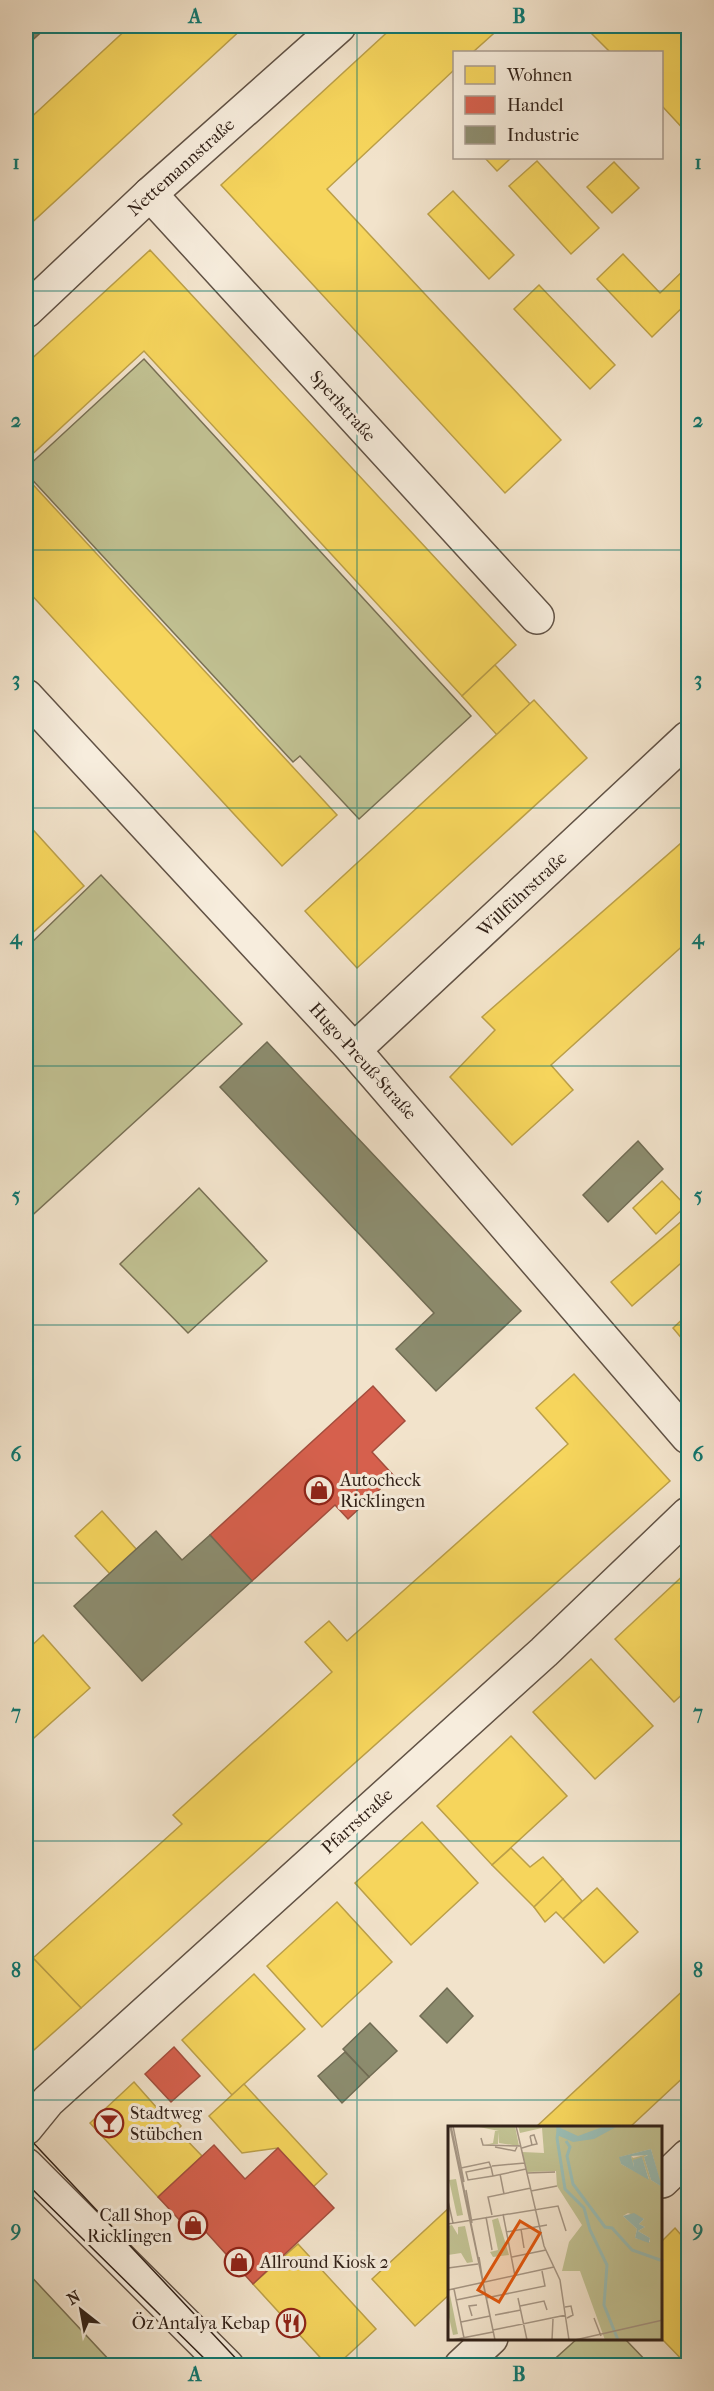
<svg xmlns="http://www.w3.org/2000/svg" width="714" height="2391" viewBox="0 0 714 2391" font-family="'IM FELL French Canon',serif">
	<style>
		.green { fill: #c1c192; stroke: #797155; stroke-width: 1.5 }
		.homes { fill: #f6d55c; stroke: #bb9f48; stroke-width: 1.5 }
		.shops { fill: #d6604d; stroke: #a44d3d; stroke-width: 1.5 }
		.industry { fill: #8c8c6e; stroke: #716c54; stroke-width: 1.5 }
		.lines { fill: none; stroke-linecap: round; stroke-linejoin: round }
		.minor-casing { stroke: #615245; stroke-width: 36 }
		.minor { stroke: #f7eddd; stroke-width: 33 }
		.tram { stroke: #312118; stroke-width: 1.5 }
		.grid { fill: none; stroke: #0f766e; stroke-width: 1.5; stroke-opacity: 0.55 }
		.labels { text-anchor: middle; stroke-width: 6; stroke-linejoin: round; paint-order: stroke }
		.street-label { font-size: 18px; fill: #312118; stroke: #f7eddd }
		.poi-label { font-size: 18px; fill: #312118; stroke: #f7eddd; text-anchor: start }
		.inset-river { fill: none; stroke: #9bbeb5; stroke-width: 3 }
		.inset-road { fill: none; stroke: #a59583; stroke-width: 1.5 }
		.view { fill: #df560d; fill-opacity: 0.15; stroke: #df560d; stroke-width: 3 }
		.inset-edge { fill: none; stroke: #312118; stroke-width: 3 }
		.neatline { fill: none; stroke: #0f766e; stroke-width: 2 }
		.grid-label { font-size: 20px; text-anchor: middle; font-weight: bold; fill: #0f766e }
	</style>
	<rect width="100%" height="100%" fill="#f2e3cb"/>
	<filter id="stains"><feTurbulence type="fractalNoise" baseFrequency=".00333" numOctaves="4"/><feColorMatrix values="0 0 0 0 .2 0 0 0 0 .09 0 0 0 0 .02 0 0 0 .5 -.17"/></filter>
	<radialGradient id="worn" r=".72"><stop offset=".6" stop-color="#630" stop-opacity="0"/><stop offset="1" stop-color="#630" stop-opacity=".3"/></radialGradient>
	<g class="green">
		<path d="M144,359L471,716L359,819L300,756L293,762L26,473V468Z"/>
		<path d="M101,875L242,1024L26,1221V948Z"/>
		<path d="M199,1188L267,1261L188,1333L120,1264Z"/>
		<path d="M26,2271L111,2362L107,2365H26Z"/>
		<path d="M578,2338L625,2339L650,2365H548Z"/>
	</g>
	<g class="homes">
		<path d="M130,26H245L26,228V122Z"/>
		<path d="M394,26H502L473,52H454V70L327,189L561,440L505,493L221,185Z"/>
		<path d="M584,26H687L688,134L662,106V52H610Z"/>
		<path d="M485,158H511L497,171Z"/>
		<path d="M537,161L599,228L571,254L509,186Z"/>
		<path d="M614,162L639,188L612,213L587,187Z"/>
		<path d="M453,191L514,255L489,279L428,214Z"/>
		<path d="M150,250L516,645L462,696L144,351L26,460V364Z"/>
		<path d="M623,254L660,293L688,266V302L652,337L597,279Z"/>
		<path d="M539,285L615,365L590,389L514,309Z"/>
		<path d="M26,477L337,815L282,866L26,589Z"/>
		<path d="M495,665L530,704L497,735L462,696Z"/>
		<path d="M534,700L587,758L357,968L305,911Z"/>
		<path d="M26,822L84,886L28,937L26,933Z"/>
		<path d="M688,837V941L551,1065L573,1090L512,1145L450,1077L495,1030L482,1017Z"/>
		<path d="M662,1181L686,1206L656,1234L633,1208Z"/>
		<path d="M688,1216V1257L632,1306L611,1282Z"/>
		<path d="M688,1314V1346L673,1328Z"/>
		<path d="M574,1374L670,1481L81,2008L33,1958L182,1824L173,1815L332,1672L305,1642L329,1621L347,1641L568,1444L536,1408Z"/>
		<path d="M102,1511L137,1550L110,1574L75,1536Z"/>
		<path d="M688,1571V1689L674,1702L615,1639Z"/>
		<path d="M43,1635L90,1688L26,1745V1651Z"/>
		<path d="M591,1659L653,1726L595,1779L533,1712Z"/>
		<path d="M511,1736L567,1796L492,1865L437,1806Z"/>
		<path d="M422,1822L478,1883L411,1945L355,1883Z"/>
		<path d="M511,1848L530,1867L543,1857L563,1879L534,1907L492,1865Z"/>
		<path d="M563,1879L582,1901L563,1919L556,1912L545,1922L534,1907Z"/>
		<path d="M597,1888L638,1932L604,1963L563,1919Z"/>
		<path d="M337,1902L392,1962L322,2027L267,1966Z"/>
		<path d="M33,1958L81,2008L26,2057V1964Z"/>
		<path d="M254,1974L305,2029L232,2095L182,2040Z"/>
		<path d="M688,1986V2073L630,2127H536Z"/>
		<path d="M134,2082L157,2108L162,2105L181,2126L177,2130L202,2156L158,2197L90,2123Z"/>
		<path d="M244,2084L327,2174L313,2187L278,2148L242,2153L209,2116Z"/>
		<path d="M450,2207V2294L415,2326L372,2279Z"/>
		<path d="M675,2228L688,2243V2366L661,2338L662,2241Z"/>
		<path d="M298,2244L376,2329L336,2366H328L253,2284Z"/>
	</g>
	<g class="shops">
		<path d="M373,1386L405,1421L372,1452L394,1476L348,1519L335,1505L252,1581L210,1535Z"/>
		<path d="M174,2047L200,2076L171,2102L145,2074Z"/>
		<path d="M214,2145L245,2179L278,2148L334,2208L253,2284L197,2222L188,2229L158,2197Z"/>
	</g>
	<g class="industry">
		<path d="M26,26H48L26,46Z"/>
		<path d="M267,1042L521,1311L436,1391L396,1349L434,1313L220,1087Z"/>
		<path d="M638,1141L663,1169L608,1222L583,1195Z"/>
		<path d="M156,1531L182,1560L210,1535L252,1581L142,1681L74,1606Z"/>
		<path d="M447,1988L473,2016L447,2043L420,2016Z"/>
		<path d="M370,2023L397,2051L369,2077L343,2049Z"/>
		<path d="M345,2052L369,2077L342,2103L318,2076Z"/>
	</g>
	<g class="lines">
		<g class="minor-casing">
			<g id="minor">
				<path d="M150,194L537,617"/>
				<path d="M26,311L150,194L339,26"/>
				<path d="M26,696L354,1050L688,1437"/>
				<path d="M354,1050L688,738"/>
				<path d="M26,2128L48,2101L544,1652L688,1514"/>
				<path d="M26,2165L227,2366"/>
				<path d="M662,2181L688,2156"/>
				<path d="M461,2366L491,2338"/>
			</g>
		</g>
		<use href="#minor" class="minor"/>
		<g class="tram">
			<path d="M26,2135L243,2366"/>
			<path d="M26,2183L212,2366"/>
		</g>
	</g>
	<path class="grid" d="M357,26V2366M26,291H688M26,550H688M26,808H688M26,1066H688M26,1325H688M26,1583H688M26,1841H688M26,2100H688"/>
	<defs>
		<g id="shop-ring" transform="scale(1.5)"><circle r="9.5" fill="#f7eddd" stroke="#8f2418" stroke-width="1.5"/><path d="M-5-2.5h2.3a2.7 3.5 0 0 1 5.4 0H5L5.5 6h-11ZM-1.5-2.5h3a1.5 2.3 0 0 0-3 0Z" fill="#8f2418"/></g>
		<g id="bar-ring" transform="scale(1.5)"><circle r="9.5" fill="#f7eddd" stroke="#8f2418" stroke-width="1.5"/><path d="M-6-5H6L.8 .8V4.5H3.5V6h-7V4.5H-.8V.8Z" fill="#8f2418"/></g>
		<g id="restaurant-ring" transform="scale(1.5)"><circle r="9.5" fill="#f7eddd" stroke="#8f2418" stroke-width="1.5"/><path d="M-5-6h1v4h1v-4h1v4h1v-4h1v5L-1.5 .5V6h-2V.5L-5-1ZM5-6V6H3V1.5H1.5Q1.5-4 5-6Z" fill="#8f2418"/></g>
	</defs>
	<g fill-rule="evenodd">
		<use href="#shop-ring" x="319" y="1490"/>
		<use href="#bar-ring" x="109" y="2123"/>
		<use href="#shop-ring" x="193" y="2225"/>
		<use href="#shop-ring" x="239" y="2262"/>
		<use href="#restaurant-ring" x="291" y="2323"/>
	</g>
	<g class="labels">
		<g class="street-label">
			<text transform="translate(181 167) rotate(-42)" y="6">Nettemannstraße</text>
			<text transform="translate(343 406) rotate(48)" y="6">Sperlstraße</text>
			<text transform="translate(522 894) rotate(-43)" y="6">Willführstraße</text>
			<text transform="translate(363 1061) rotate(48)" y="6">Hugo-Preuß-Straße</text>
			<text transform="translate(357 1821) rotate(-42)" y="6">Pfarrstraße</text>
		</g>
		<g class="poi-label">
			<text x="340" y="1486">Autocheck<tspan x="340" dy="21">Ricklingen</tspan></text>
			<text x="130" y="2119">Stadtweg<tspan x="130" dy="21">Stübchen</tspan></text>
			<text x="172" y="2221" text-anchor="end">Call Shop<tspan x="172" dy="21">Ricklingen</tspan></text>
			<text x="260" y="2268">Allround Kiosk 2</text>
			<text x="270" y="2329" text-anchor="end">Öz Antalya Kebap</text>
		</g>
	</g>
	<g transform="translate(448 2126)">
		<rect width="214" height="214" fill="#f2e3cb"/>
		<path d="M67,0L71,20L51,17L50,6V18L37,19L45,17L47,5H51L31,1ZM70,0H214V214H157L132,145H114L121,116L134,99L109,60L108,45L79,46L74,26L96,27L94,2L72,7ZM203,23L213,60L203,54L196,31L200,28L185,32L183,29L185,41L186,34L194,32L201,53L173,38L172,31ZM180,87L196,93L191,98L197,101L190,105L202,112V116L187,112L189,103L175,90ZM8,53L15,89L9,90L1,54ZM50,92L61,129L45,131L42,126L50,124L44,94ZM4,99L10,109V101L17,100L25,136L19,137L13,127L0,129V100ZM2,169L10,208L5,209L0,187Z" fill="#c1c192" fill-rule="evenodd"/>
		<path d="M108,0L130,10L157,0H170L146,13L125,16L109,9ZM203,23L214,61L203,54L196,31L200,29L183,30L186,41L185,34L194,31L201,54L173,38L171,31ZM186,87L196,93L191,98L197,101L190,105L202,112L201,117L187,112L189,103L175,90Z" fill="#9bbeb5"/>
		<path class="inset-river" d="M111,0L109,12L117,63L136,82L142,104L159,139L156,179L170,214M118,15L122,21L119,30L125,58L157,101L164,102L184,124L215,135"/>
		<path class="inset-road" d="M2,0L47,214M3,0L47,214M5,0L16,56M68,0L96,120L112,154L121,214M82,10L86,9L89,18L84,19M33,12L35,19L73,20M47,21L67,25L69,21M74,22L84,19L82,10M44,40L77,37M13,42L41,36L43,41M79,47L107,46M52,48L56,68M45,50L43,41L18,46L20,54L45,50L78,43M18,64L24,97M83,65L109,60M0,75L5,97M55,88L67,150M44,89L40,71L83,62M38,91L44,124M0,98L110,80L118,105M73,103L76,122M58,106L99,99M31,131L35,156M64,131L98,124M0,142L30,138M6,163L16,212M0,164L106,141M38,172L97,160L94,145M70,172L79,214M8,174L37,168M72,180L96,175L99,184M117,181L123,180L125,189L119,192M47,189L73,184M24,190L21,180L29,179M146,192L153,210M13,196L42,190M45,204L118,189M4,214L45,206M104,214L105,193M127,214L215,194"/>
		<path class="view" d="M72,95L92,107L51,176L30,164Z"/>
		<rect width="214" height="214" class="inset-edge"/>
	</g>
	<rect width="714" height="2391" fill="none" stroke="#f2e3cb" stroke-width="66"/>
	<rect x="453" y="51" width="210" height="108" fill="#f7eddd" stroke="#a89b8e" stroke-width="1.5"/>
	<rect x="465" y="66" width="30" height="18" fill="#f6d55c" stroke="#a89b8e" stroke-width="1.5"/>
	<text x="507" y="81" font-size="18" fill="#312118">Wohnen</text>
	<rect x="465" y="96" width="30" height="18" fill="#d6604d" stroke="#a89b8e" stroke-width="1.5"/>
	<text x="507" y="111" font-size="18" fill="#312118">Handel</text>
	<rect x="465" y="126" width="30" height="18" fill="#8c8c6e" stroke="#a89b8e" stroke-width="1.5"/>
	<text x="507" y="141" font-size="18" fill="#312118">Industrie</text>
	<g transform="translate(81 2310) rotate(329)" stroke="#f7eddd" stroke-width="4.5" paint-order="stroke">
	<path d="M0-4.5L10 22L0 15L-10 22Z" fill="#312118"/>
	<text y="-9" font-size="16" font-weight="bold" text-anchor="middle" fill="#312118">N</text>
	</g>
	<rect x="33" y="33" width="648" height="2325" class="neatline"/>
	<g class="grid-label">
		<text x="195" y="23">A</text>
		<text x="519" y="23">B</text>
		<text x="16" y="169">1</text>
		<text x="698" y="169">1</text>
		<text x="16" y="427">2</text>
		<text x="698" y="427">2</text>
		<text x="16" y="686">3</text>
		<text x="698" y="686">3</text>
		<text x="16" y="944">4</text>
		<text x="698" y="944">4</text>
		<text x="16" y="1202">5</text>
		<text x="698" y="1202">5</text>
		<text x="16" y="1461">6</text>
		<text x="698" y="1461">6</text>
		<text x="16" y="1719">7</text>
		<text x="698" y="1719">7</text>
		<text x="16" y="1977">8</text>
		<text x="698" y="1977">8</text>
		<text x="16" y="2236">9</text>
		<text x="698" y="2236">9</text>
		<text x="195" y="2381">A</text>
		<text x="519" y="2381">B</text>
	</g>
	<rect width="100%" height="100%" filter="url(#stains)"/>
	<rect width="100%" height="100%" fill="url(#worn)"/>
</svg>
